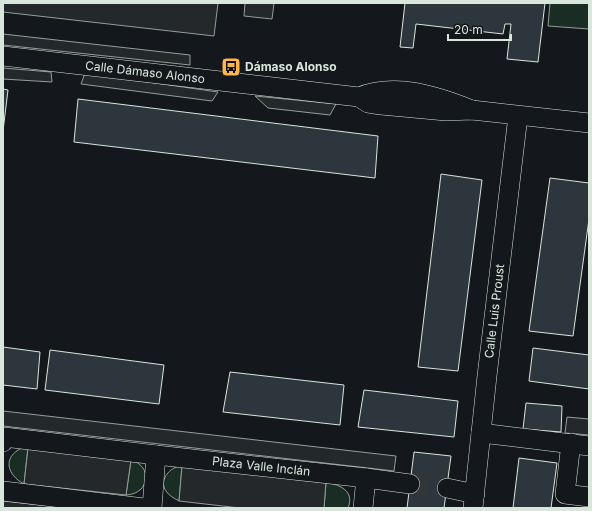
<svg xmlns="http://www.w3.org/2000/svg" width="592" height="511" viewBox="0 0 592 511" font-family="Inter,sans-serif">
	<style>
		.green { fill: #1a2d24; stroke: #939e99 }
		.parking { fill: #24282b; stroke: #939e99 }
		.building { fill: #2c363c; stroke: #d8e6dc }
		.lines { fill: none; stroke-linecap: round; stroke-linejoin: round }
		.street-tunnel { stroke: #313739; stroke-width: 19; stroke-dasharray: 19 10; stroke-linecap: butt }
		.street-casing { stroke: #d8e6dc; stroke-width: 20 }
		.street { stroke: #14181c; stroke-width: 19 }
		.labels { text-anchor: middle; stroke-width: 3; stroke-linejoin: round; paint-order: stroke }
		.poi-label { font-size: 12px; font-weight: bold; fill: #d8e6dc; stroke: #14181c; text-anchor: start }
		.street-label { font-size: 12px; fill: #d8e6dc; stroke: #14181c }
	</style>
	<rect width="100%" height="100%" fill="#14181c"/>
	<g class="green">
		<path d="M550,3H589V29L548,26Z"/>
		<path d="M22,448H28L24,484C7,475 2,457 22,448Z"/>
		<path d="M131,460C153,466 150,494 126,495Z"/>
		<path d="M179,466H182L179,501C174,498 169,496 166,491C159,481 168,469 179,466Z"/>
		<path d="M326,482C340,485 355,491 348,508H324Z"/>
	</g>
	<g class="parking">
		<path d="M3,3H218L214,36L3,12Z"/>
		<path d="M245,3H274L272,19L244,16Z"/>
		<path d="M3,34L190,55V65L3,45Z"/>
		<path d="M3,68L51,72L52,82L3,79Z"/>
		<path d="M85,73L218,92L212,101L81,84Z"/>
		<path d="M255,96L336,104L330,115L268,108Z"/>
		<path d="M3,411L396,456L394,471L3,426Z"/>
		<path d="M567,417L589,419V435L565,433Z"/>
		<path d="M28,448L131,460L126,495L24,484Z"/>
		<path d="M182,466L326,482L324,508H240L179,501Z"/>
		<path d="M3,501L69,508H3Z"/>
	</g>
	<g class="building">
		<path d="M405,3H545L538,62L507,59L511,24H505L503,34L416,24L413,48L400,47Z"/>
		<path d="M3,89L8,90L3,131Z"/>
		<path d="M78,99L378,136L375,178L74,142Z"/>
		<path d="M441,174L482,180L458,371L418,367Z"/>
		<path d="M550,178L589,183V219L573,336L529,331Z"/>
		<path d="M3,347L40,352L37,389L3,385Z"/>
		<path d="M533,348L589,355V389L529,381Z"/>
		<path d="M50,350L164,365L159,404L45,390Z"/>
		<path d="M230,372L344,385L340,425L223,412Z"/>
		<path d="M364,390L458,401L454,437L358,427Z"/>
		<path d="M526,403L562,406L561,432L523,429Z"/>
		<path d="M414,452L451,456L444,508H407Z"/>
		<path d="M519,458L557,463L551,508H513Z"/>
	</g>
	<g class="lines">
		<path class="street-tunnel" d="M410,484L447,488"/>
		<g class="street-casing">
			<g id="street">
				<path id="s1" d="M3,56L359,97C396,82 437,96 472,110"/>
				<path d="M359,97L368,103L381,105L446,111L472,110L589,123"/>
				<path d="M481,433L589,446"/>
				<path id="s2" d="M3,442L4,437L156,455L366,478L363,508"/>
				<path d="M571,443L565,494L589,497"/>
				<path d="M366,478L410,484"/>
				<path d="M447,488L475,494"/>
				<path d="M3,491L144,508"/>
				<path d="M152,508L156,455"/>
				<path id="s3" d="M473,508L487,376L518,116"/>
			</g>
		</g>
		<use href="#street" class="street"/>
	</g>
	<defs>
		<g id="bus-square" transform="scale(1)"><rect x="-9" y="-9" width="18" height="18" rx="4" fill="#ffb74d" stroke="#14181c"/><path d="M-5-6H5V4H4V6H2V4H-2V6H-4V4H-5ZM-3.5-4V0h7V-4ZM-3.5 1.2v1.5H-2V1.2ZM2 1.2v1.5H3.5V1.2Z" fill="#111"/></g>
	</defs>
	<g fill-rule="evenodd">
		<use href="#bus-square" x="231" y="67"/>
	</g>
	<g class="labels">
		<g class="poi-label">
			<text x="245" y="71">Dámaso Alonso</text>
		</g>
		<g class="street-label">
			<text dy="4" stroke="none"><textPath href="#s1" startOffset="143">Calle Dámaso Alonso</textPath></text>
			<text dy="4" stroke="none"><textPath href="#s3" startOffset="198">Calle Luis Proust</textPath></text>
			<text dy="4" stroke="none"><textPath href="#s2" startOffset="264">Plaza Valle Inclán</textPath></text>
		</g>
	</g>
	<rect width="592" height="511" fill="none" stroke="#d8e6dc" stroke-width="8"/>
	<path d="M448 34v6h63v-6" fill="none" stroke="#d8e6dc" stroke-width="2"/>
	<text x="454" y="34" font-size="12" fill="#d8e6dc" stroke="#14181c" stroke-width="3" paint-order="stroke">20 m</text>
</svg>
